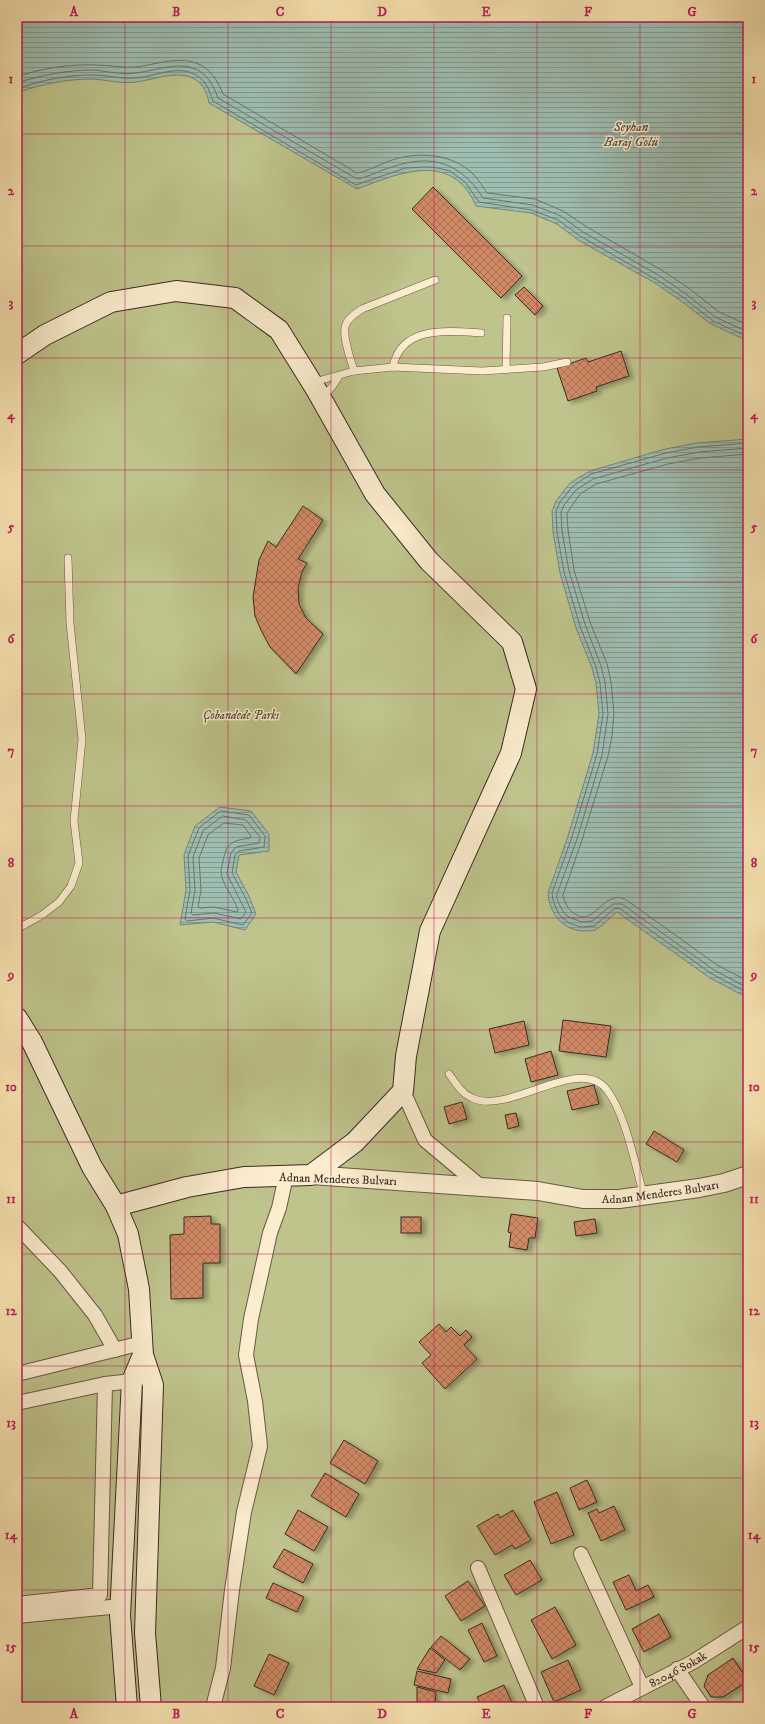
<svg xmlns="http://www.w3.org/2000/svg" width="765" height="1724" viewBox="0 0 765 1724" font-family="'IM FELL DW Pica',serif">
	<style>
		.green { fill: #bfc48c; stroke: #7c7758 }
		.water { fill: url(#water-rules); stroke: #768379 }
		.lines { fill: none; stroke-linecap: round; stroke-linejoin: round }
		.shore { stroke: #6c746b; stroke-width: 1 }
		.building { fill: url(#building-cross-hatch); stroke: #392a24; filter: url(#shadow) }
		.service-casing { stroke: #695848; stroke-width: 8 }
		.minor-casing { stroke: #695848; stroke-width: 16 }
		.tertiary-casing { stroke: #695848; stroke-width: 20 }
		.secondary-casing { stroke: #392a24; stroke-width: 22 }
		.service { stroke: #fbedce; stroke-width: 7 }
		.minor { stroke: #fbedce; stroke-width: 14 }
		.tertiary { stroke: #fbedce; stroke-width: 18 }
		.secondary { stroke: #fbedce; stroke-width: 20 }
		.grid { fill: none; stroke: #c2185b; stroke-width: 1; stroke-opacity: 0.55 }
		.labels { text-anchor: middle; stroke-width: 3; stroke-linejoin: round; paint-order: stroke }
		.park-label { font-size: 12px; font-style: italic; fill: #5a503e; stroke: #fbedce }
		.street-label { font-size: 12px; fill: #392a24; stroke: #fbedce }
		.water-label { font-size: 13px; font-style: italic; fill: #524f48; stroke: #fbedce }
		.neatline { fill: none; stroke: #c2185b; stroke-width: 1.5 }
		.grid-label { font-size: 13px; text-anchor: middle; font-weight: bold; fill: #c2185b }
	</style>
	<defs>
		<pattern id="water-rules" width="6" height="5" patternUnits="userSpaceOnUse"><rect width="6" height="5" fill="#9ebeb2"/><path d="M0 2.5h6" fill="none" stroke="#829b91"/></pattern>
		<pattern id="building-cross-hatch" width="8" height="8" patternUnits="userSpaceOnUse"><rect width="8" height="8" fill="#d08965"/><path d="M0 0l8 8M0 8l8-8" fill="none" stroke="#aa7053"/></pattern>
		<filter id="shadow"><feDropShadow dx="4.5" dy="2.5" stdDeviation="2" flood-color="#0004"/></filter>
	</defs>
	<rect width="100%" height="100%" fill="#f9e4b3"/>
	<filter id="stains"><feTurbulence type="fractalNoise" baseFrequency=".005" numOctaves="4"/><feColorMatrix values="0 0 0 0 .2 0 0 0 0 .09 0 0 0 0 .02 0 0 0 .5 -.17"/></filter>
	<radialGradient id="worn" r=".72"><stop offset=".6" stop-color="#630" stop-opacity="0"/><stop offset="1" stop-color="#630" stop-opacity=".3"/></radialGradient>
	<rect class="green" x="17" y="17" width="731" height="1690"/>
	<g class="water">
		<path d="M17,17H748V341L711,324L681,301L655,283L578,240L557,224L531,213L476,206C452,150 399,173 357,189L209,103C207,92 202,81 190,77C175,71 152,80 136,82C122,84 107,80 93,79C67,79 41,84 17,93Z"/>
		<path d="M748,439V998L710,978L617,912C610,917 603,926 595,930C592,931 587,931 583,931C562,930 549,912 548,893L568,836L593,753L599,714L596,683L592,668L576,628L560,573L553,532L552,511L556,501L570,483L590,471L665,449L697,443Z"/>
		<path d="M220,807L251,811L269,834V851L239,855L236,872L249,896L256,914L245,930L213,922L180,925L186,890L184,855L195,826Z"/>
	</g>
	<g class="lines">
		<g class="shore">
			<path d="M17,77C41,68 70,64 96,65C108,65 123,68 135,67C155,65 176,56 196,63C210,68 218,81 223,94L357,173C368,171 379,165 389,161C417,151 453,153 474,175C479,180 483,187 487,193L535,199L563,211L587,227L663,271L690,289L719,312L748,325"/>
			<path d="M17,83C41,75 68,70 93,70C106,71 122,75 136,73C154,71 175,62 193,68C207,73 213,85 218,98L357,179C369,177 380,170 392,167C432,153 461,163 483,198L533,205L561,216L583,232L660,276L686,294L715,317L748,332"/>
			<path d="M17,89C41,80 67,75 92,75C106,75 121,79 135,78C153,77 174,66 192,73C205,78 209,89 213,101L356,185L405,168L428,167L438,168L450,171L465,182L479,202L532,210L558,220L580,236L657,280L684,298L713,321L748,337"/>
			<path d="M748,443L698,447L666,453L591,474L573,486L560,502L556,511L557,532L564,572L580,626L596,667L600,683L603,714L597,754L572,837L552,893L553,900L558,913L563,918L569,923L581,927L594,926L614,909L619,908L712,974L748,993"/>
			<path d="M748,448L699,452L667,458L593,479L576,490L564,505L561,512L562,531L569,571L585,624L601,666L605,682L608,714L602,755L577,839L557,894V899L562,910L566,915L571,918L582,922L592,921L613,904H622L714,970L748,988"/>
			<path d="M748,454L700,458L668,464L596,484L580,494L567,513L568,530L574,570L590,622L607,664L611,682L614,714L612,736L608,756L582,840L563,895C564,906 577,922 590,915C602,908 609,893 625,899L717,965L748,981"/>
			<path d="M221,811L249,815L265,836L264,847L239,851L235,855L232,873L245,897L252,913L243,925L213,918L187,921L185,919L190,890L188,856L199,828Z"/>
			<path d="M223,816L246,820L260,837L259,843L236,847L231,853L227,874L246,912L241,919L214,913L193,915L191,913L195,890L193,857L203,831Z"/>
			<path d="M224,823L243,825L251,836L250,838C232,841 227,842 223,861C222,866 220,871 222,877C225,888 234,898 238,910L237,912L214,907L200,908L198,907L201,890L199,858L208,835Z"/>
		</g>
	</g>
	<g class="building">
		<path d="M433,187L522,276L501,298L412,209Z"/>
		<path d="M524,287L543,306L535,315L515,295Z"/>
		<path d="M621,351L629,376L596,387L597,391L568,401L557,368L586,358L588,362Z"/>
		<path d="M303,506L323,520L298,559L307,563L302,572L298,588L299,604L306,618L323,634L296,674L270,647L261,630L255,616L253,597L259,560L268,541L276,547Z"/>
		<path d="M563,1020L611,1026L606,1057L559,1051Z"/>
		<path d="M524,1021L529,1045L495,1053L489,1029Z"/>
		<path d="M551,1051L558,1075L531,1082L525,1059Z"/>
		<path d="M594,1085L599,1104L572,1110L567,1091Z"/>
		<path d="M462,1102L467,1119L449,1124L444,1107Z"/>
		<path d="M516,1113L519,1126L508,1129L505,1115Z"/>
		<path d="M654,1131L684,1150L677,1162L646,1144Z"/>
		<path d="M511,1214L538,1218L535,1238H529L527,1250L509,1247L511,1233L508,1232Z"/>
		<path d="M211,1216V1224H220V1263H203V1298L171,1299L170,1235L184,1234V1217Z"/>
		<rect x="401" y="1217" width="20" height="16"/>
		<path d="M595,1219L597,1233L576,1236L574,1222Z"/>
		<path d="M439,1324L446,1332L451,1327L460,1336L466,1330L472,1337L464,1345L477,1359L445,1389L422,1363L431,1355L419,1342Z"/>
		<path d="M344,1440L378,1461L365,1484L330,1463Z"/>
		<path d="M325,1473L359,1494L346,1517L311,1496Z"/>
		<path d="M587,1480L597,1502L579,1510L570,1488Z"/>
		<path d="M557,1492L574,1535L551,1544L534,1502Z"/>
		<path d="M614,1506L625,1530L601,1541L588,1513L597,1509L599,1513Z"/>
		<path d="M298,1510L328,1527L314,1551L285,1534Z"/>
		<path d="M513,1510L531,1540L515,1549L512,1545L495,1555L477,1526L498,1514L500,1518Z"/>
		<path d="M284,1549L313,1564L303,1583L273,1567Z"/>
		<path d="M530,1560L542,1580L516,1595L504,1575Z"/>
		<path d="M629,1575L636,1591L648,1585L654,1597L626,1610L613,1582Z"/>
		<path d="M468,1581L485,1606L461,1621L445,1596Z"/>
		<path d="M273,1583L304,1597L297,1612L266,1598Z"/>
		<path d="M555,1607L576,1645L552,1659L531,1620Z"/>
		<path d="M659,1614L671,1637L644,1652L632,1629Z"/>
		<path d="M482,1623L497,1656L484,1662L468,1630Z"/>
		<path d="M441,1636L470,1659L460,1670L431,1647Z"/>
		<path d="M430,1648L445,1660L436,1673L417,1669Z"/>
		<path d="M269,1654L289,1663L274,1695L254,1686Z"/>
		<path d="M733,1658L748,1681L723,1697H711L704,1686L708,1675Z"/>
		<path d="M568,1660L581,1690L554,1702L541,1672Z"/>
		<path d="M417,1671L451,1679L448,1693L414,1685Z"/>
		<path d="M504,1685L514,1707H482L477,1697Z"/>
		<path d="M417,1687L436,1692L435,1704L417,1706Z"/>
	</g>
	<g class="lines">
		<g class="service-casing">
			<g id="service">
				<path d="M393,367C401,325 449,331 481,333"/>
				<path d="M506,369L507,318"/>
				<path d="M354,371C351,360 341,334 346,324C349,317 356,313 362,309L435,280"/>
				<path d="M314,382L354,371L393,367L482,371L543,367L567,362"/>
				<path d="M322,397L332,387L339,376"/>
				<path d="M17,929L42,915L59,902L71,886L79,863L74,821L82,739L70,623L68,558"/>
				<path d="M449,1074C455,1082 461,1093 472,1098C509,1116 580,1053 607,1090C626,1115 635,1165 644,1196"/>
			</g>
		</g>
		<g class="minor-casing">
			<g id="minor">
				<path d="M403,1091L425,1140L480,1186"/>
				<path d="M17,1226L60,1271L95,1315L115,1350"/>
				<path d="M17,1374L142,1343"/>
				<path d="M17,1403L105,1384L132,1381"/>
				<path d="M581,1554L642,1687"/>
				<path d="M478,1568L537,1707"/>
				<path d="M17,1604L100,1595L105,1384"/>
				<path d="M17,1616L121,1606"/>
				<path d="M677,1669L703,1707"/>
				<path d="M213,1707L223,1668L232,1590L244,1512L260,1446L255,1401L246,1355L251,1319L270,1233L279,1208L286,1176"/>
				<path id="s1" d="M605,1707L693,1662L748,1627"/>
			</g>
		</g>
		<g class="tertiary-casing">
			<g id="tertiary">
				<path id="s2" d="M311,1175L538,1191L583,1199H619L699,1188L724,1183L748,1175"/>
			</g>
		</g>
		<g class="secondary-casing">
			<g id="secondary">
				<path d="M17,354L45,335L111,302L176,291L235,298L279,330L317,391L375,494L429,561L512,642L526,689L511,753L430,931L406,1056L403,1091L355,1142L311,1175L244,1177L187,1187L116,1206"/>
				<path d="M17,1018L32,1042L92,1167L116,1206L128,1234L139,1289L143,1355L153,1385L145,1633L151,1707"/>
				<path d="M127,1707L120,1615L132,1381L143,1355"/>
			</g>
		</g>
		<use href="#service" class="service"/>
		<use href="#minor" class="minor"/>
		<use href="#tertiary" class="tertiary"/>
		<use href="#secondary" class="secondary"/>
	</g>
	<path class="grid" d="M125,17V1707M228,17V1707M331,17V1707M434,17V1707M537,17V1707M640,17V1707M17,134H748M17,246H748M17,358H748M17,470H748M17,582H748M17,694H748M17,806H748M17,918H748M17,1030H748M17,1142H748M17,1254H748M17,1366H748M17,1478H748M17,1590H748"/>
	<g class="labels">
		<g class="park-label">
			<text x="241" y="719">Çobandede Parkı</text>
		</g>
		<g class="street-label">
			<text transform="translate(338 1179) rotate(2)" y="4">Adnan Menderes Bulvarı</text>
			<text dy="4" stroke="none"><textPath href="#s2" startOffset="351">Adnan Menderes Bulvarı</textPath></text>
			<text dy="4" stroke="none"><textPath href="#s1" startOffset="82">82046 Sokak</textPath></text>
		</g>
		<g class="water-label">
			<text x="631" y="131">Seyhan<tspan x="631" dy="15">Baraj Gölü</tspan></text>
		</g>
	</g>
	<rect width="765" height="1724" fill="none" stroke="#f9e4b3" stroke-width="44"/>
	<rect x="22" y="22" width="721" height="1680" class="neatline"/>
	<g class="grid-label">
		<text x="74" y="16">A</text>
		<text x="176" y="16">B</text>
		<text x="280" y="16">C</text>
		<text x="382" y="16">D</text>
		<text x="486" y="16">E</text>
		<text x="588" y="16">F</text>
		<text x="692" y="16">G</text>
		<text x="11" y="83">1</text>
		<text x="754" y="83">1</text>
		<text x="11" y="195">2</text>
		<text x="754" y="195">2</text>
		<text x="11" y="307">3</text>
		<text x="754" y="307">3</text>
		<text x="11" y="419">4</text>
		<text x="754" y="419">4</text>
		<text x="11" y="531">5</text>
		<text x="754" y="531">5</text>
		<text x="11" y="643">6</text>
		<text x="754" y="643">6</text>
		<text x="11" y="755">7</text>
		<text x="754" y="755">7</text>
		<text x="11" y="867">8</text>
		<text x="754" y="867">8</text>
		<text x="11" y="979">9</text>
		<text x="754" y="979">9</text>
		<text x="11" y="1091">10</text>
		<text x="754" y="1091">10</text>
		<text x="11" y="1203">11</text>
		<text x="754" y="1203">11</text>
		<text x="11" y="1315">12</text>
		<text x="754" y="1315">12</text>
		<text x="11" y="1427">13</text>
		<text x="754" y="1427">13</text>
		<text x="11" y="1539">14</text>
		<text x="754" y="1539">14</text>
		<text x="11" y="1651">15</text>
		<text x="754" y="1651">15</text>
		<text x="74" y="1718">A</text>
		<text x="176" y="1718">B</text>
		<text x="280" y="1718">C</text>
		<text x="382" y="1718">D</text>
		<text x="486" y="1718">E</text>
		<text x="588" y="1718">F</text>
		<text x="692" y="1718">G</text>
	</g>
	<rect width="100%" height="100%" filter="url(#stains)"/>
	<rect width="100%" height="100%" fill="url(#worn)"/>
</svg>
